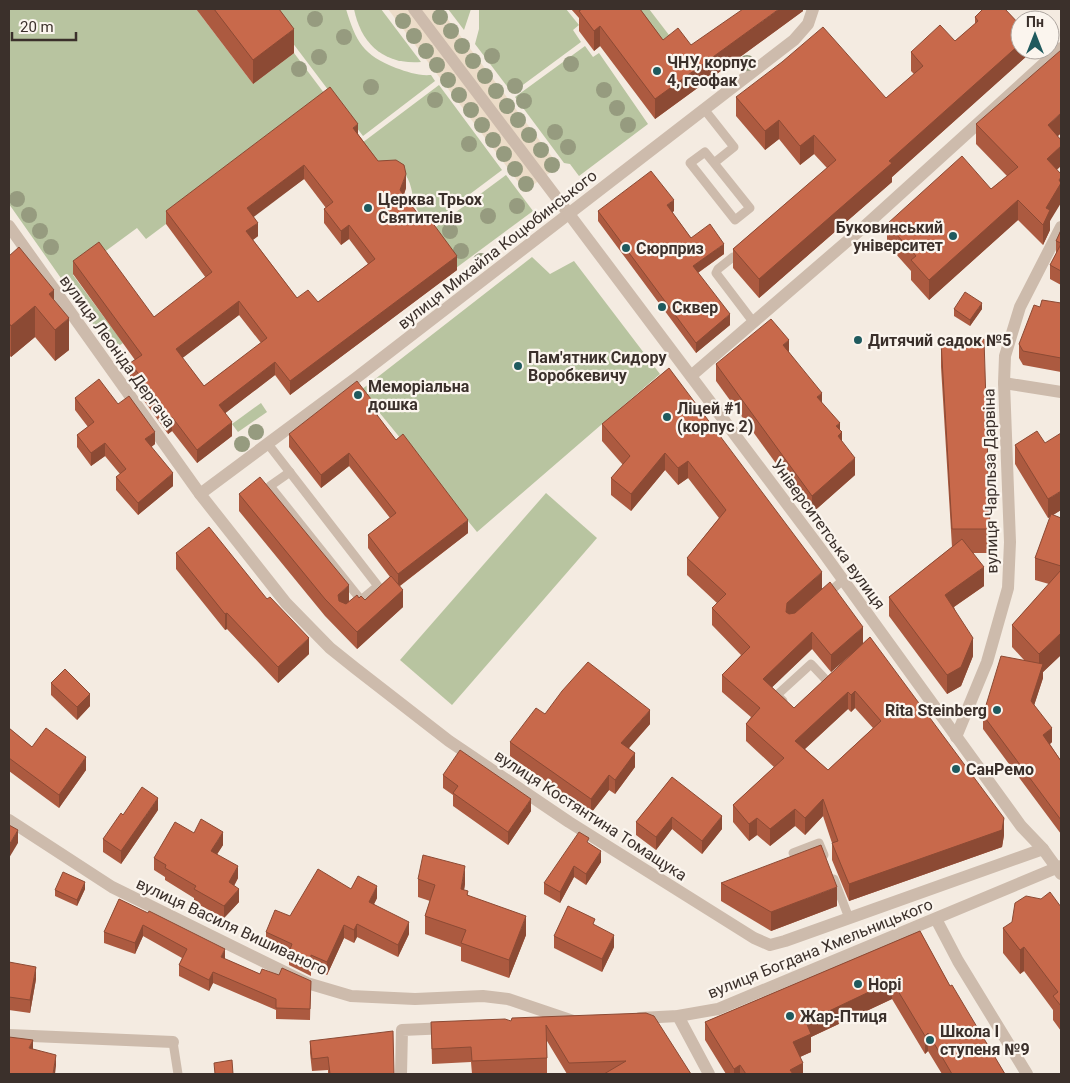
<svg xmlns="http://www.w3.org/2000/svg" width="1070" height="1083" viewBox="0 0 1070 1083" font-family="Roboto,sans-serif">
	<style>
		.green { fill: #b8c4a0 }
		.plaza { fill: #ecdcc8 }
		.lines { fill: none; stroke-linecap: round; stroke-linejoin: round }
		.service { stroke: #cdbbac; stroke-width: 9 }
		.pedestrian { stroke: #cdbbac; stroke-width: 12 }
		.minor { stroke: #cdbbac; stroke-width: 12 }
		.tertiary { stroke: #cdbbac; stroke-width: 12 }
		.tree { fill: #969b7f }
		.wall { fill: #ac5a40; fill-rule: evenodd }
		.shaded-wall { fill: #8c4a34 }
		.building { fill: #c8694b; stroke: #8c4a34; fill-rule: evenodd }
		.poi-dot { fill: #1f5a5e; stroke: #fbf5ee; stroke-width: 2 }
		.labels { text-anchor: middle; stroke-width: 4.5; stroke-linejoin: round; paint-order: stroke }
		.poi-label { font-size: 16px; font-weight: bold; fill: #3b302b; stroke: #fbf5ee; text-anchor: start }
		.street-label { font-size: 16px; fill: #3b302b; stroke: #fbf5ee }
	</style>
	<rect width="100%" height="100%" fill="#f4ebe1"/>
	<g class="green">
		<path d="M9,9H196L253,84L294,53L330,101L146,239L137,228L73,275L123,343L112,351L9,204Z"/>
		<path d="M267,9H346C356,42 363,55 396,68C408,72 418,76 431,75L435,81L363,136Z"/>
		<path d="M354,9H381L421,62C384,65 361,44 354,9Z"/>
		<path d="M448,9H471L464,30Z"/>
		<path d="M479,9H566L579,25L573,30L581,42L512,93L475,44L479,29Z"/>
		<path d="M634,9H649L669,35L659,43Z"/>
		<path d="M585,46L593,57L599,53L648,124L579,176L570,164L564,163L515,97Z"/>
		<path d="M439,85L502,170L414,236L404,224L419,213C411,201 414,186 405,174L350,152Z"/>
		<path d="M506,175L533,211L456,268L429,232Z"/>
		<path d="M532,257L550,274L574,261L660,374L477,532L361,390Z"/>
		<path d="M261,403L267,412L238,432L232,424Z"/>
		<path d="M546,493L597,538L452,705L400,660Z"/>
	</g>
	<path class="plaza" d="M388,9H440L559,166L525,191Z"/>
	<g class="lines">
		<g class="service">
			<path d="M704,109L734,147L714,163L750,208L735,220L690,163L705,152L714,163"/>
			<path d="M733,257L718,269L716,273L754,323"/>
			<path d="M268,444L378,586L355,605"/>
			<path d="M290,472L270,486L361,600"/>
			<path d="M825,596L843,580"/>
			<path d="M783,701L777,695L811,664L828,682"/>
			<path d="M793,853L819,843L824,855"/>
			<path d="M834,879L849,918"/>
			<path d="M173,1042L178,1074"/>
		</g>
		<path class="pedestrian" d="M414,9L569,214"/>
		<g class="minor">
			<path d="M9,226L200,494"/>
			<path d="M691,376L866,225L1061,48"/>
			<path d="M1004,383L1061,392"/>
			<path d="M956,737L987,662L1008,588L1010,542L1004,383L1005,356L1020,307L1061,227"/>
			<path d="M9,820L112,887L307,983L351,996L415,999L483,996L508,999L576,1022"/>
			<path d="M936,919L958,961L1027,1074"/>
			<path d="M678,1016L709,1074"/>
			<path d="M640,1018L678,1016L718,1009L1061,866"/>
			<path d="M9,1035L173,1042"/>
			<path d="M401,1074L402,1030L448,1028"/>
		</g>
		<g class="tertiary">
			<path d="M813,9L808,24L794,40L356,378L200,494L286,603L330,648L355,668L449,741L569,822L754,938L770,945L785,941L1043,849"/>
			<path d="M569,214L820,548L1021,826L1043,849L1061,874"/>
		</g>
	</g>
	<g class="tree">
		<circle cx="440" cy="17" r="8"/>
		<circle cx="315" cy="19" r="8"/>
		<circle cx="403" cy="21" r="8"/>
		<circle cx="451" cy="31" r="8"/>
		<circle cx="414" cy="36" r="8"/>
		<circle cx="344" cy="37" r="8"/>
		<circle cx="462" cy="46" r="8"/>
		<circle cx="426" cy="51" r="8"/>
		<circle cx="492" cy="56" r="8"/>
		<circle cx="319" cy="57" r="8"/>
		<circle cx="473" cy="61" r="8"/>
		<circle cx="747" cy="63" r="8"/>
		<circle cx="571" cy="64" r="8"/>
		<circle cx="437" cy="65" r="8"/>
		<circle cx="299" cy="69" r="8"/>
		<circle cx="485" cy="76" r="8"/>
		<circle cx="448" cy="80" r="8"/>
		<circle cx="515" cy="86" r="8"/>
		<circle cx="371" cy="87" r="8"/>
		<circle cx="604" cy="90" r="8"/>
		<circle cx="496" cy="91" r="8"/>
		<circle cx="459" cy="95" r="8"/>
		<circle cx="435" cy="100" r="8"/>
		<circle cx="524" cy="101" r="8"/>
		<circle cx="507" cy="106" r="8"/>
		<circle cx="617" cy="108" r="8"/>
		<circle cx="471" cy="110" r="8"/>
		<circle cx="518" cy="120" r="8"/>
		<circle cx="482" cy="125" r="8"/>
		<circle cx="628" cy="125" r="8"/>
		<circle cx="555" cy="132" r="8"/>
		<circle cx="529" cy="135" r="8"/>
		<circle cx="493" cy="140" r="8"/>
		<circle cx="469" cy="144" r="8"/>
		<circle cx="568" cy="147" r="8"/>
		<circle cx="541" cy="150" r="8"/>
		<circle cx="504" cy="154" r="8"/>
		<circle cx="552" cy="165" r="8"/>
		<circle cx="515" cy="169" r="8"/>
		<circle cx="526" cy="184" r="8"/>
		<circle cx="17" cy="199" r="8"/>
		<circle cx="517" cy="206" r="8"/>
		<circle cx="29" cy="215" r="8"/>
		<circle cx="488" cy="216" r="8"/>
		<circle cx="40" cy="231" r="8"/>
		<circle cx="450" cy="231" r="8"/>
		<circle cx="51" cy="247" r="8"/>
		<circle cx="461" cy="251" r="8"/>
		<circle cx="481" cy="261" r="8"/>
		<circle cx="256" cy="432" r="8"/>
		<circle cx="242" cy="444" r="8"/>
	</g>
	<g class="wall">
		<path d="M196,9H279L294,53L253,84Z"/>
		<path d="M571,9H640L663,40L691,45L803,9V11L655,119L600,46L594,51L579,31V18Z"/>
		<path d="M975,17L1029,50V54L892,177V182L759,298L733,268V249L827,168L814,154L800,165L779,139L765,150L736,116V97L886,98L914,74L911,71V52L955,41L975,24Z"/>
		<path d="M976,124L1061,133L1058,136L1057,170L1050,221V230L1043,245L1018,220L929,300L911,280V271L887,244V224L991,189L1007,176L976,144Z"/>
		<path d="M358,134L378,161L406,188L404,195L457,270L290,395L275,375L225,413L232,436L197,463L172,431L168,434L142,398V392L130,377V363L135,360L73,274V261L154,317L206,278L166,224V211ZM304,179L326,208L324,209V223L341,245L349,239L368,264L318,302L297,298L253,240L258,236L253,216ZM239,315L261,343L204,386L182,358Z"/>
		<path d="M598,211H674L672,212L691,238L724,254L698,273L730,325L696,353L598,221Z"/>
		<path d="M1061,230V285L1050,279V265L1056,254V241Z"/>
		<path d="M9,256L54,300L69,350L55,361L35,337L11,357L9,355Z"/>
		<path d="M1061,303V372L1023,365L1019,358V344Z"/>
		<path d="M954,309H982L970,326L954,316Z"/>
		<path d="M941,342L990,529V553H973L984,586L954,607L973,656L961,686L947,694L889,616V597L952,547L941,367Z"/>
		<path d="M789,352L822,403L842,442L855,475L812,513L716,381V364Z"/>
		<path d="M669,368L822,589L863,644L831,672L812,649L772,687L794,708L870,637L1004,835L1002,847L849,901L832,860V843L823,816L805,835L795,826L770,846L757,835L749,841L733,822V805L774,767L746,741V724L751,717L722,692V675L741,655L712,625V608L717,603L687,575V558L719,518L688,478L678,485L665,470L631,511L611,495V478L623,465L602,441V424ZM855,708L873,728L828,770L805,749L848,709L851,712Z"/>
		<path d="M75,398L118,404L155,444L151,447L173,486L138,515L116,490V477L120,474L105,456L91,466L77,447V435L88,427L75,410Z"/>
		<path d="M378,417L468,533L400,586L403,607L357,649L325,616L239,511V494L349,601L359,598L365,600L390,577L368,548V535L390,518L349,466L321,488L289,447V434Z"/>
		<path d="M1015,445L1061,510L1053,515L1061,518V655L1043,672V678L1034,705L1052,742L1050,744L1061,761V834L983,729V715L1024,660L1012,647V625L1049,584L1035,580V558L1051,516L1048,518L1015,464Z"/>
		<path d="M176,553L309,654L278,683L227,629L225,630L176,569Z"/>
		<path d="M51,683L90,706L77,720L51,695Z"/>
		<path d="M545,714L650,724L629,748L635,767L615,794L609,790L591,813L510,756V742Z"/>
		<path d="M9,728L32,747L86,770L59,808L9,771Z"/>
		<path d="M443,775L531,811L508,845L453,806V795L443,788Z"/>
		<path d="M672,777L722,829L702,854L672,829L656,850L636,835V822Z"/>
		<path d="M158,810L121,864L103,852V839Z"/>
		<path d="M194,833L223,845L217,854L238,878L234,886L239,902L224,918L194,902V898L165,880V877L154,870V858Z"/>
		<path d="M589,843L601,862L586,885L574,877L560,903L544,894V883Z"/>
		<path d="M418,879L465,884L464,890L468,895L526,935L509,978L461,961V947L425,934V916L430,901L418,897Z"/>
		<path d="M721,883L837,906L771,931L721,901Z"/>
		<path d="M85,889L77,906L55,896V890Z"/>
		<path d="M351,889L377,898L374,904L409,934L398,957L357,937L354,943L344,938L327,975L311,968V976L289,965V955L266,945V932L290,916Z"/>
		<path d="M119,899L225,959L260,974L279,975L311,981L310,1020L276,1019V1010L213,983L209,991L179,976V965L182,958L143,936L135,954L104,943V932Z"/>
		<path d="M1061,907V1031L1053,1020V1010L1024,971L1020,974L1003,953V928Z"/>
		<path d="M595,926L614,947L602,972L554,948V936Z"/>
		<path d="M920,931L950,986L1005,1074H942L928,1051L925,1054L892,999L811,1037V1052L800,1057L803,1074H726L705,1040V1022Z"/>
		<path d="M9,962L36,979L30,1013L9,1010Z"/>
		<path d="M646,1013L691,1074H567L547,1041V1073L511,1074H472L471,1062L432,1064L431,1022L511,1021Z"/>
		<path d="M310,1041L394,1074H328V1070L312,1071L310,1053Z"/>
	</g>
	<g class="shaded-wall">
		<path d="M779,9H803V11L655,119V99Z"/>
		<path d="M600,26V46L594,51V31Z"/>
		<path d="M294,29V53L253,84V60Z"/>
		<path d="M1020,44V50H1029V54L892,177V182L759,298V279L889,161Z"/>
		<path d="M1061,113V133L1048,145V125Z"/>
		<path d="M779,120V139L765,150V131Z"/>
		<path d="M358,124V138L353,128Z"/>
		<path d="M814,135V154L800,165V146Z"/>
		<path d="M1061,146V166L1047,179V159Z"/>
		<path d="M304,165V179L247,222V208Z"/>
		<path d="M406,174V188L400,204V190Z"/>
		<path d="M1061,177V203L1050,221V230L1043,245V225L1046,208L1059,180Z"/>
		<path d="M674,200V211L667,216V205Z"/>
		<path d="M1018,200V220L929,300V280Z"/>
		<path d="M258,223V236L246,245V231Z"/>
		<path d="M349,225V239L341,245V231Z"/>
		<path d="M724,244V254L693,276V266Z"/>
		<path d="M457,256V270L290,395V381Z"/>
		<path d="M54,290V322L49,294Z"/>
		<path d="M239,301V315L176,363V349Z"/>
		<path d="M982,303V309L970,326V320Z"/>
		<path d="M35,306V337L11,357V326Z"/>
		<path d="M730,314V325L696,353V343Z"/>
		<path d="M69,318V350L55,361V330Z"/>
		<path d="M789,340V357L783,345Z"/>
		<path d="M275,362V375L219,418V405Z"/>
		<path d="M822,393V410L817,397Z"/>
		<path d="M378,408V421L374,411Z"/>
		<path d="M172,417V431L168,434V421Z"/>
		<path d="M232,422V436L197,463V450Z"/>
		<path d="M840,423V434L842,432V449L838,453L836,426Z"/>
		<path d="M155,432V444L145,452V439Z"/>
		<path d="M105,443V456L91,466V453Z"/>
		<path d="M349,453V466L321,488V475Z"/>
		<path d="M665,453V470L631,511V494Z"/>
		<path d="M855,458V475L812,513V496Z"/>
		<path d="M688,461V478L678,485V468Z"/>
		<path d="M173,473V486L138,515V503Z"/>
		<path d="M1061,491V510L1048,518V499Z"/>
		<path d="M468,520V533L398,587V574Z"/>
		<path d="M984,567V586L945,613V595Z"/>
		<path d="M822,572V589L787,620L786,612L787,603Z"/>
		<path d="M349,585V602L338,612V595Z"/>
		<path d="M403,590V607L357,649V632Z"/>
		<path d="M227,613V629L225,630V614Z"/>
		<path d="M863,627V644L831,672V655Z"/>
		<path d="M812,632V649L763,696V679Z"/>
		<path d="M1061,633V655L1043,672V678L1031,715V701L1039,676V654Z"/>
		<path d="M309,638V654L278,683V667Z"/>
		<path d="M973,638V656L961,686L947,694V675Z"/>
		<path d="M855,691V708L851,712V695Z"/>
		<path d="M848,692V709L795,758V741Z"/>
		<path d="M90,694V706L77,720V707Z"/>
		<path d="M650,710V724L621,757V743Z"/>
		<path d="M1052,728V742L1043,750V735Z"/>
		<path d="M635,753V767L615,794V780Z"/>
		<path d="M86,757V770L59,808V795Z"/>
		<path d="M609,775V790L591,813V799Z"/>
		<path d="M158,798V810L121,864V851Z"/>
		<path d="M531,799V811L508,845V832Z"/>
		<path d="M823,799V816L805,835V818Z"/>
		<path d="M795,809V826L770,846V829Z"/>
		<path d="M722,816V829L702,854V841Z"/>
		<path d="M672,817V829L656,850V837Z"/>
		<path d="M757,818V835L749,841V824Z"/>
		<path d="M1004,818V835L1002,847L849,901V884Z"/>
		<path d="M18,830V843L9,858V845Z"/>
		<path d="M223,832V845L211,864V851Z"/>
		<path d="M601,851V862L586,885V874Z"/>
		<path d="M238,866V878L229,895V882Z"/>
		<path d="M465,866V884L461,907V889Z"/>
		<path d="M574,866V877L560,903V892Z"/>
		<path d="M85,882V889L77,906V900Z"/>
		<path d="M377,886V898L369,914V902Z"/>
		<path d="M837,887V906L771,931V912Z"/>
		<path d="M239,889V902L224,918V906Z"/>
		<path d="M526,916V935L509,978V960Z"/>
		<path d="M409,922V934L398,957V945Z"/>
		<path d="M357,924V937L354,943V930Z"/>
		<path d="M143,925V936L135,954V943Z"/>
		<path d="M344,925V938L327,975V962Z"/>
		<path d="M614,935V947L602,972V959Z"/>
		<path d="M1024,947V971L1020,974V950Z"/>
		<path d="M225,949V960L221,957Z"/>
		<path d="M36,967V979L30,1013V1000Z"/>
		<path d="M213,972V983L209,991V980Z"/>
		<path d="M892,981V999L811,1037V1052L793,1060V1042L806,1022Z"/>
		<path d="M928,1033V1051L925,1054V1036Z"/>
		<path d="M33,1040V1051L29,1048Z"/>
		<path d="M56,1055V1066L55,1074H53Z"/>
		<path d="M803,1063V1074H790V1070Z"/>
		<path d="M740,1065V1074H734V1069Z"/>
	</g>
	<g class="building">
		<path d="M214,9H279L294,29L253,60Z"/>
		<path d="M582,9H640L663,40L678,28L691,45L743,9H779L655,99L600,26L594,31L579,11Z"/>
		<path d="M983,9H1005L1020,25V44L889,161L892,163L759,279L733,249L836,160L814,135L800,146L779,120L765,131L736,97L782,62L823,27L886,98L923,66L911,52L940,25L955,41L978,21L975,17Z"/>
		<path d="M1061,50V113L1048,125L1061,140V146L1047,159L1061,174V177L1059,180L1061,183L1046,208L1050,210L1043,225L1018,200L929,280L911,260L916,256L887,224L962,156L991,189L1018,167L976,124Z"/>
		<path d="M330,87L358,124L353,128L378,161L396,160L404,165L406,174L400,190L424,222L429,218L457,256L290,381L275,362L219,405L232,422L197,450L172,417L168,421L142,385L145,382L130,363L142,355L73,261L99,242L154,317L212,272L166,211ZM304,165L333,202L324,209L341,231L349,225L375,259L318,302L308,290L297,298L246,231L258,223L247,208ZM239,301L267,338L204,386L176,349Z"/>
		<path d="M651,171L674,200L667,205L691,238L710,224L724,244L693,266L730,314L696,343L598,211Z"/>
		<path d="M1061,230V243L1056,241Z"/>
		<path d="M1061,244V271L1050,265Z"/>
		<path d="M19,247L54,290L49,294L69,318L55,330L35,306L11,326L9,323V256Z"/>
		<path d="M965,292L982,303L970,320L954,309Z"/>
		<path d="M1042,300L1061,303V358L1023,351L1019,344L1034,305L1040,307Z"/>
		<path d="M771,319L789,340L783,345L822,393L817,397L840,423L836,426L842,432L838,436L855,458L812,496L716,364Z"/>
		<path d="M984,339L990,529H952L941,342Z"/>
		<path d="M669,368L822,572L787,603L786,612L789,614L795,613L830,582L863,627L831,655L812,632L763,679L794,708L870,637L1004,818L1002,830L849,884L832,843L838,841L823,799L805,818L795,809L770,829L757,818L749,824L733,805L784,758L746,724L760,708L722,675L750,647L712,608L726,594L687,558L726,510L688,461L678,468L665,453L631,494L611,478L630,456L602,424ZM855,691L881,721L828,770L795,741L848,692L851,695Z"/>
		<path d="M99,379L118,404L129,396L155,432L145,439L173,473L138,503L116,477L126,469L105,443L91,453L77,435L94,422L75,398Z"/>
		<path d="M357,381L378,408L374,411L396,440L403,434L468,520L398,574L368,535L396,513L349,453L321,475L289,434Z"/>
		<path d="M1037,431L1045,443L1061,433V491L1048,499L1015,445Z"/>
		<path d="M260,477L349,585L338,595L339,601L346,604L357,595L359,598L361,596L365,600L391,576L403,590L357,632L325,599L239,494Z"/>
		<path d="M1051,514L1061,518V566L1035,558Z"/>
		<path d="M209,527L267,599L270,597L309,638L278,667L227,613L225,614L176,553Z"/>
		<path d="M962,539L984,567L945,595L973,638L961,667L947,675L889,597Z"/>
		<path d="M1061,570V633L1039,654L1012,625Z"/>
		<path d="M1001,656L1043,664L1031,701L1052,728L1043,735L1061,761V820L983,715Z"/>
		<path d="M588,662L650,710L621,743L635,753L615,780L609,775L591,799L510,742L536,708L545,714L562,691Z"/>
		<path d="M65,669L90,694L77,707L51,683Z"/>
		<path d="M9,728L32,747L46,728L86,757L59,795L9,758Z"/>
		<path d="M460,750L531,799L508,832L453,793L458,786L443,775Z"/>
		<path d="M672,777L722,816L702,841L672,817L656,837L636,822Z"/>
		<path d="M142,787L158,798L121,851L103,839L121,813L123,815Z"/>
		<path d="M201,819L223,832L211,851L238,866L229,882L239,889L224,906L194,889L196,886L165,868L166,865L154,858L175,822L194,833Z"/>
		<path d="M9,825L18,830L9,845Z"/>
		<path d="M579,832L589,838L587,842L601,851L586,874L574,866L560,892L544,883Z"/>
		<path d="M821,845L837,887L771,912L721,883Z"/>
		<path d="M423,855L465,866L461,889L468,891L467,895L526,916L509,960L461,943L466,930L425,916L435,885L418,879Z"/>
		<path d="M318,869L351,889L358,876L377,886L369,902L409,922L398,945L357,924L354,930L344,925L327,962L311,955V963L289,952L292,944L266,932L275,910L290,916Z"/>
		<path d="M63,872L85,882L77,900L55,890Z"/>
		<path d="M1050,892L1061,907V1006L1053,996L1058,992L1024,947L1020,950L1003,928L1012,922L1015,903L1026,896L1041,899Z"/>
		<path d="M119,899L148,913L149,911L225,949L221,957L260,974L262,969L279,975L282,968L311,981L310,1009L276,1008V999L213,972L209,980L179,965L187,949L143,925L135,943L104,932Z"/>
		<path d="M568,906L595,919L593,924L614,935L602,959L554,936Z"/>
		<path d="M920,931L950,986L952,985L1005,1074H952L928,1033L925,1036L892,981L806,1022L811,1034L793,1042L803,1063L790,1070L793,1074H746L740,1065L734,1069L705,1022Z"/>
		<path d="M9,962L36,967L30,1000L9,997Z"/>
		<path d="M646,1013L654,1016L691,1074H604L626,1061L569,1063L546,1025L547,1058L472,1061L471,1047L432,1049L431,1022L505,1019L511,1021L512,1018Z"/>
		<path d="M393,1031L394,1074H330L328,1057L312,1059L310,1041Z"/>
		<path d="M9,1037L33,1040L29,1048L56,1055L53,1074H9Z"/>
		<path d="M232,1060L233,1074H215L214,1063Z"/>
	</g>
	<g class="poi-dot">
		<circle cx="657" cy="71" r="5"/>
		<circle cx="368" cy="208" r="5"/>
		<circle cx="953" cy="236" r="5"/>
		<circle cx="626" cy="248" r="5"/>
		<circle cx="662" cy="307" r="5"/>
		<circle cx="858" cy="340" r="5"/>
		<circle cx="518" cy="366" r="5"/>
		<circle cx="358" cy="395" r="5"/>
		<circle cx="667" cy="417" r="5"/>
		<circle cx="997" cy="710" r="5"/>
		<circle cx="956" cy="769" r="5"/>
		<circle cx="858" cy="984" r="5"/>
		<circle cx="790" cy="1016" r="5"/>
		<circle cx="930" cy="1040" r="5"/>
	</g>
	<g class="labels">
		<g class="poi-label">
			<text x="667" y="68">ЧНУ, корпус<tspan x="667" dy="18">4, геофак</tspan></text>
			<text x="378" y="205">Церква Трьох<tspan x="378" dy="18">Святителів</tspan></text>
			<text x="943" y="233" text-anchor="end">Буковинський<tspan x="943" dy="18">університет</tspan></text>
			<text x="636" y="254">Сюрприз</text>
			<text x="672" y="313">Сквер</text>
			<text x="868" y="346">Дитячий садок №5</text>
			<text x="528" y="363">Пам'ятник Сидору<tspan x="528" dy="18">Воробкевичу</tspan></text>
			<text x="368" y="392">Меморіальна<tspan x="368" dy="18">дошка</tspan></text>
			<text x="677" y="414">Ліцей #1<tspan x="677" dy="18">(корпус 2)</tspan></text>
			<text x="987" y="716" text-anchor="end">Rita Steinberg</text>
			<text x="966" y="775">СанРемо</text>
			<text x="868" y="990">Норі</text>
			<text x="800" y="1022">Жар-Птиця</text>
			<text x="940" y="1037">Школа I<tspan x="940" dy="18">ступеня №9</tspan></text>
		</g>
		<g class="street-label">
			<text transform="translate(497 249) rotate(-38)" y="6">вулиця Михайла Коцюбинського</text>
			<text transform="translate(118 351) rotate(54)" y="6">вулиця Леоніда Дергача</text>
			<text transform="translate(990 481) rotate(-91)" y="6">вулиця Чарльза Дарвіна</text>
			<text transform="translate(829 534) rotate(54)" y="6">Університетська вулиця</text>
			<text transform="translate(591 815) rotate(33)" y="6">вулиця Костянтина Томащука</text>
			<text transform="translate(232 926) rotate(25)" y="6">вулиця Василя Вишиваного</text>
			<text transform="translate(820 948) rotate(-22)" y="6">вулиця Богдана Хмельницького</text>
		</g>
	</g>
	<rect width="1070" height="1083" fill="none" stroke="#3b302b" stroke-width="20"/>
	<g transform="translate(1035 35)"><circle r="24" fill="#fbf5ee" stroke="#aea6a0"/>
	<path d="M0-4L9 19L0 12L-9 19Z" fill="#1f5a5e"/>
	<text y="-8" font-size="14" font-weight="bold" text-anchor="middle" fill="#3b302b">Пн</text>
	</g>
	<path d="M12 32v8h64v-8" fill="none" stroke="#3b302b" stroke-width="2.5"/>
	<text x="20" y="32" font-size="15" fill="#3b302b" stroke="#fbf5ee" stroke-width="4" paint-order="stroke">20 m</text>
</svg>
